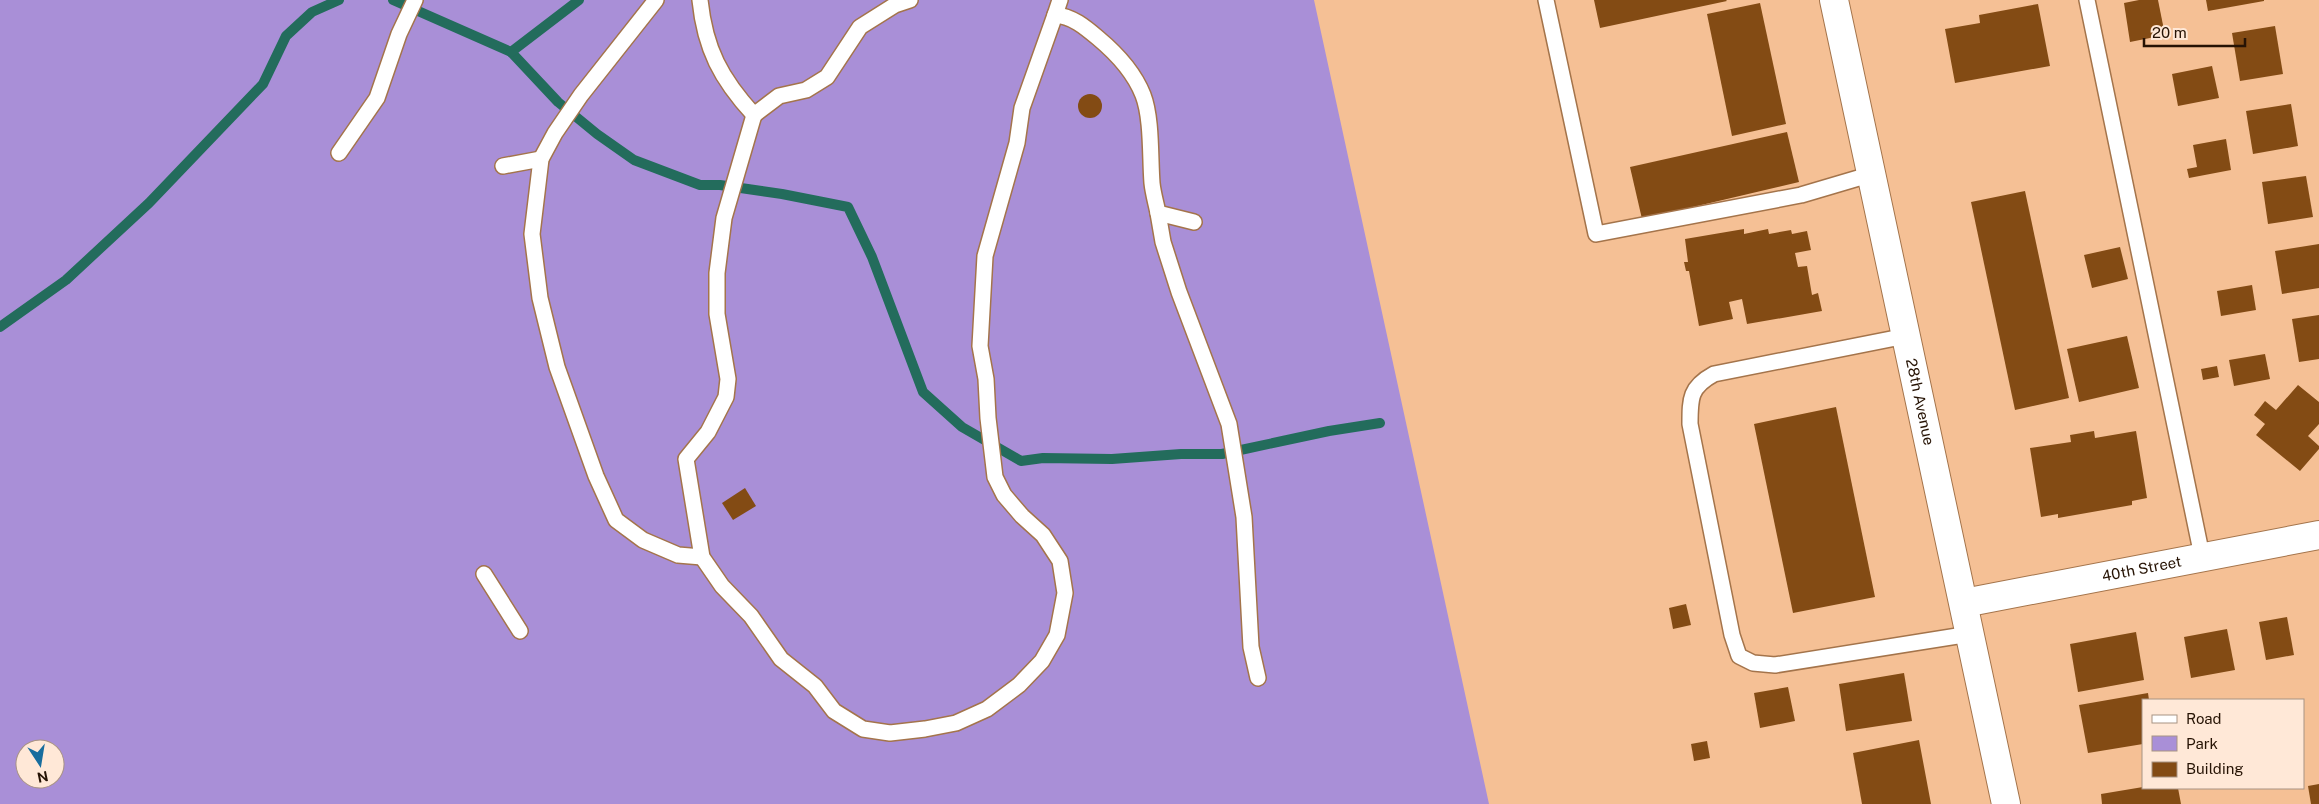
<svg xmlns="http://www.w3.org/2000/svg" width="2319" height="804" viewBox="0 0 2319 804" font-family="'Public Sans',sans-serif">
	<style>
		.green { fill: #a98fd7; fill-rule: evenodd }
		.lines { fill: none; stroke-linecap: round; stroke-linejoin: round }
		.stream { stroke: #236c5c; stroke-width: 10 }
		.building { fill: #834b14 }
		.lane-casing { stroke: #a4744b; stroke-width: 18 }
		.street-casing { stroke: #a4744b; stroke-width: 30 }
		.lane { stroke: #fff; stroke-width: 15 }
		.street { stroke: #fff; stroke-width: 28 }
		.labels { text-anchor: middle; stroke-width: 5; stroke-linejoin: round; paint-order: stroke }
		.street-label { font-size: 15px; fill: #261304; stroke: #ffe8d7 }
	</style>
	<rect width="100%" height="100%" fill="#f5c095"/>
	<path class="green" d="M0,0H1314L1489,804H0ZM25,749H55V779H25Z"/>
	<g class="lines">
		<g class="stream">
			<path d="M393,0L511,52L558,102L597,134L634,160L700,185H720L782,194L848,207L872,257L923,392L962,427L1021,461L1043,458L1112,459L1181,454H1222L1329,431L1380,423"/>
			<path d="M511,52L579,0"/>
			<path d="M0,327L66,280L149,203L263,84L286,36L312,12L339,0"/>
		</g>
	</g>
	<g class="building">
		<path d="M1594,0H1726L1727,1L1600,28Z"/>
		<path d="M2139,0H2158L2165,35L2130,42L2124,3Z"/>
		<path d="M2206,0H2264V1L2208,11Z"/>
		<path d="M1760,3L1786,124L1732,136L1707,14Z"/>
		<path d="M2038,4L2050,66L1955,83L1945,29L1980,23L1979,15Z"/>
		<path d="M2275,26L2283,74L2240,81L2232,33Z"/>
		<path d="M2212,66L2219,98L2178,106L2172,74Z"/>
		<circle cx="1090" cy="106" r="12"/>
		<path d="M2291,104L2298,146L2253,154L2246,111Z"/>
		<path d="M1787,132L1799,182L1642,219L1630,167Z"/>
		<path d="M2226,139L2231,170L2189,178L2187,169L2197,167L2193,145Z"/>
		<path d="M2306,176L2313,217L2268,224L2262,182Z"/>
		<path d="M2025,191L2069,398L2015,410L1971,202Z"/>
		<path d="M1744,229V234L1768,229L1769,234L1791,230L1792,234L1807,231L1811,250L1795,253L1798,267L1807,266L1812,295L1818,293L1822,311L1747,324L1742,299L1729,302L1733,319L1699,326L1689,271H1686L1684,262H1688L1685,239Z"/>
		<path d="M2319,244V288L2282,294L2275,251Z"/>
		<path d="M2120,247L2128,279L2092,288L2084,255Z"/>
		<path d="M2252,285L2256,310L2221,316L2217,291Z"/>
		<path d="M2319,315V359L2299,362L2292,319Z"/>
		<path d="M2127,336L2139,388L2079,402L2067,349Z"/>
		<path d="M2265,354L2270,379L2234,386L2229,360Z"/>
		<path d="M2217,366L2219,377L2203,380L2201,369Z"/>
		<path d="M2298,385L2319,402V424L2308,436L2319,446V449L2300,471L2256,435L2265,424L2254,415L2265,401L2276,410Z"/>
		<path d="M1836,407L1875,597L1793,613L1754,424Z"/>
		<path d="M2094,431L2095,438L2136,431L2147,498L2132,501V505L2058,518V514L2041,517L2030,448L2071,442L2070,435Z"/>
		<path d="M745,488L756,506L733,520L722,503Z"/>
		<path d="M1686,604L1691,625L1673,629L1669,608Z"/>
		<path d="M2287,617L2294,655L2266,660L2259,622Z"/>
		<path d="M2227,629L2235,670L2191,678L2184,637Z"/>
		<path d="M2136,632L2144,680L2078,692L2070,644Z"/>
		<path d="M1904,673L1912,721L1846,731L1839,684Z"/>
		<path d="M1788,687L1795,721L1760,728L1754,693Z"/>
		<path d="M2148,693L2149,700H2143V744L2088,753L2079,705Z"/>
		<path d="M1919,740L1931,804H1862L1853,753Z"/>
		<path d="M1707,741L1710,758L1694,761L1691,744Z"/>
		<path d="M2319,784V804H2311L2308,786Z"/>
		<path d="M2143,787L2178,788L2181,804H2102L2101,794Z"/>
	</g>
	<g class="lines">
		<g class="lane-casing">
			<g id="lane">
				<path d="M656,0L581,95L555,133L541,159L532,234L540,298L557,367L596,476L616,520L643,540L678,555L702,557"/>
				<path d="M700,0C705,49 721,79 754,115L779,96L806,90L827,77L860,27L895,5L910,0"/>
				<path d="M1546,0L1596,234L1801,195L1872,174"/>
				<path d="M2087,0L2202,556"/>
				<path d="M1055,15L1060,0"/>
				<path d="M754,115L724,218L717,273V314L728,379L726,397L708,432L686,459L702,557L722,586L751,616L781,659L815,686L834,711L863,729L890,733L925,729L956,723L987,709L1019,685L1042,661L1057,635L1065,593L1060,561L1043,535L1022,516L1004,495L995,477L988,418L986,379L980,346L985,256L1017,143L1022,108L1055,15C1072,16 1085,27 1098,38C1116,53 1134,72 1143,95C1152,118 1150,158 1152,183C1153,193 1156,203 1158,213L1194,222"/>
				<path d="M339,153L377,98L399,34L415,0"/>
				<path d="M503,166L541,159"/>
				<path d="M1158,213L1163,242L1179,292L1229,424L1244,517L1251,647L1258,678"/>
				<path d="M1906,336L1714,374C1690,387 1690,398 1690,424L1732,635L1739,656L1753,663L1775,665L1970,634"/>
				<path d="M484,574L520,631"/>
			</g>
		</g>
		<g class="street-casing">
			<g id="street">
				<path id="s1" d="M1834,0L2006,804"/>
				<path id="s2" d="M1964,603L2319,535"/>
			</g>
		</g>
		<use href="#lane" class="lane"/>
		<use href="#street" class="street"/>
	</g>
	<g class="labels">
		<g class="street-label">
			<text dy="5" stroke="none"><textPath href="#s1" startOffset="411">28th Avenue</textPath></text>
			<text dy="5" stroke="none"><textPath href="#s2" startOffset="181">40th Street</textPath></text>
		</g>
	</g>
	<rect x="2142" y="699" width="162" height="90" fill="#ffe8d7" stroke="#a89383"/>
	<rect x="2152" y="715" width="25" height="8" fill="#ffffff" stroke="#a89383"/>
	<text x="2186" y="724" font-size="15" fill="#261304">Road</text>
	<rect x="2152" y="736" width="25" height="15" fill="#a98fd7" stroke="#a89383"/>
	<text x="2186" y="749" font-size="15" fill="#261304">Park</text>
	<rect x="2152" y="762" width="25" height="15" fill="#834b14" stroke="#a89383"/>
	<text x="2186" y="774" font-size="15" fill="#261304">Building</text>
	<g transform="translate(40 764) rotate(168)"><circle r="24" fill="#ffe8d7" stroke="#a89383"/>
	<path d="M0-4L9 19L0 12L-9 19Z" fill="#186d9e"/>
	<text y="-8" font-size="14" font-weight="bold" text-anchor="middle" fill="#261304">N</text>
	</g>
	<path d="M2144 38v8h101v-8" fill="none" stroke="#261304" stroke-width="2.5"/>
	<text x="2152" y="38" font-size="15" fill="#261304" stroke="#ffe8d7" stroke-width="4" paint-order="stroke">20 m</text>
</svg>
